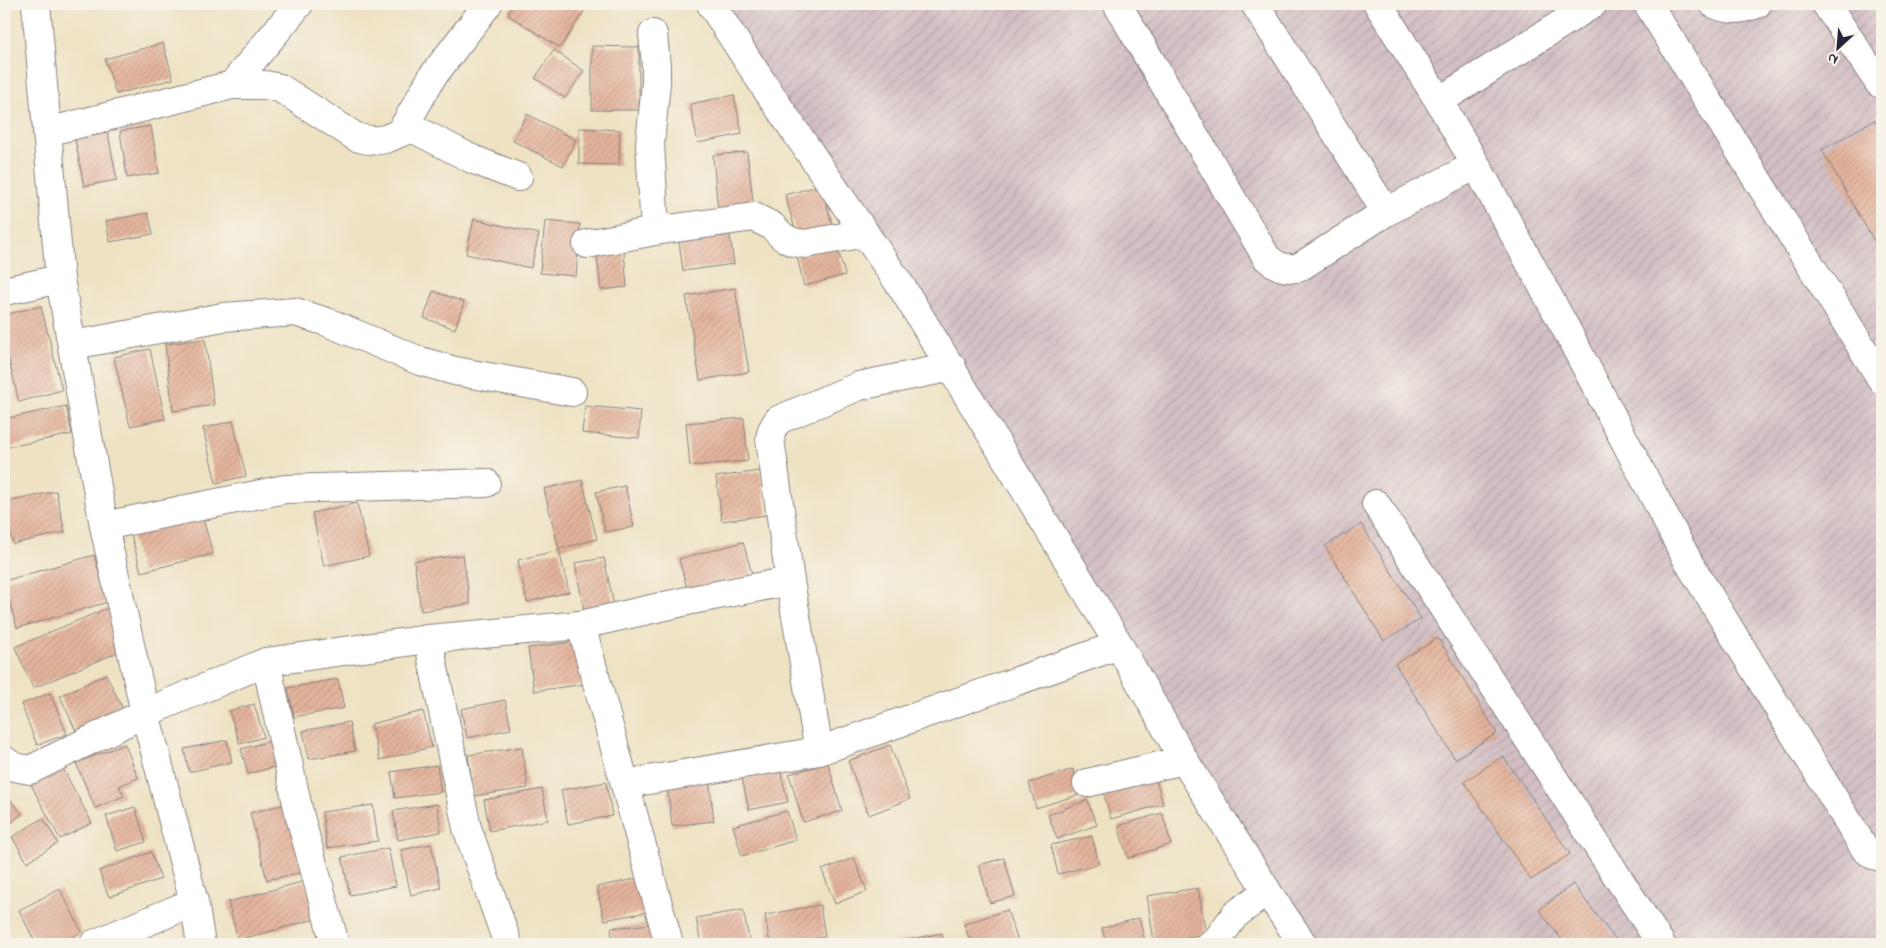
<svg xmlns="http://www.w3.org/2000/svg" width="1886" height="948" viewBox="0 0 1886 948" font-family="'Indie Flower',sans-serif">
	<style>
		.industrial { fill: url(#industrial-furrows) }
		.building { fill: url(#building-hatch) }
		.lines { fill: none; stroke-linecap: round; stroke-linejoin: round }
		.minor-casing { stroke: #88827f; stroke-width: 30 }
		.minor { stroke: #fff; stroke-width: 28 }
	</style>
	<defs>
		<pattern id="industrial-furrows" width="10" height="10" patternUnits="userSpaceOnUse" patternTransform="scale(1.25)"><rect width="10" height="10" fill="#d2bec3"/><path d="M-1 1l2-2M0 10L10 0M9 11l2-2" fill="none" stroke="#b4a3a8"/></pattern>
		<pattern id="building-hatch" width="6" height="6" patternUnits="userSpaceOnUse" patternTransform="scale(1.25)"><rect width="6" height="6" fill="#e4b49c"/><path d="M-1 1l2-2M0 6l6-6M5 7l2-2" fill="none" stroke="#c39a87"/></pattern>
	</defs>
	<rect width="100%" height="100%" fill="#f7f3e8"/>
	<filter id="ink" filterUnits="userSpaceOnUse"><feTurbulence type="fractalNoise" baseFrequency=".02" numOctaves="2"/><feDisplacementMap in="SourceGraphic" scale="10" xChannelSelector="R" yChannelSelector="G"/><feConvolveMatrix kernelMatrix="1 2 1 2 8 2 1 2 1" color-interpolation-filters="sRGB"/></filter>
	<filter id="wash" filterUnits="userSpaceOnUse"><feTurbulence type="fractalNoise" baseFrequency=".0096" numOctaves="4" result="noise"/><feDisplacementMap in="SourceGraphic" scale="20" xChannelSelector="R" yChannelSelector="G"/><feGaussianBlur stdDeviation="1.12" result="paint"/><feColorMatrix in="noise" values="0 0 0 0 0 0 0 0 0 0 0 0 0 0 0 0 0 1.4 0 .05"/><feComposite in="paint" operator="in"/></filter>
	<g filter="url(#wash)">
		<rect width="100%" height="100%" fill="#eee2c3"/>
		<path class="industrial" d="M716,4H1882V944H1306Z"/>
		<g id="blocks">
			<g class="building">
				<path d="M514,4H572L584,11L560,48L507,14Z"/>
				<path d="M588,4H601L597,9Z"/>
				<path d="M163,43L173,79L116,94L105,59Z"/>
				<path d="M592,46L639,47V110H592Z"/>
				<path d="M554,50L584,71L565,98L535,78Z"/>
				<path d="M734,95L742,134L698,143L690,104Z"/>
				<path d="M527,114L576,140L563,166L513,141Z"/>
				<path d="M1874,120L1882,134V255L1822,150Z"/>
				<path d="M151,126L159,173L127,178L120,131Z"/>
				<path d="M579,128L620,130L619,165L579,164Z"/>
				<path d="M108,133L117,180L84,186L75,139Z"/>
				<path d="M747,152L754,209L718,212L713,155Z"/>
				<path d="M821,185L833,227L797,236L785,195Z"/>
				<path d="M148,213L153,234L110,242L106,221Z"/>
				<path d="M4,219L7,235L4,236Z"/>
				<path d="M474,219L539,234L531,268L466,254Z"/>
				<path d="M545,221L580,224L576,276L540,273Z"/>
				<path d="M730,235L734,264L683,271L679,241Z"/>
				<path d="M837,246L845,275L804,286L797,256Z"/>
				<path d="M624,252L627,287L601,290L597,255Z"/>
				<path d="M735,288L749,372L700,380L686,296Z"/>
				<path d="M433,291L464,302L455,329L424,318Z"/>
				<path d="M41,306L62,390L19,402L4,340V315Z"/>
				<path d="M205,339L214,405L173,411L165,344Z"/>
				<path d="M150,349L165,419L130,426L114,357Z"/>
				<path d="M66,406L72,434L4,448V419Z"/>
				<path d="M585,406L641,411L639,438L582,433Z"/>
				<path d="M744,418L748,461L690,466L686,423Z"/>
				<path d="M233,421L246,476L216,483L203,428Z"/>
				<path d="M760,471L767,515L722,521L716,477Z"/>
				<path d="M582,480L597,539L559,549L544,489Z"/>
				<path d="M625,486L634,527L605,532L596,492Z"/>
				<path d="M56,491L65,532L13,544L4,503Z"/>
				<path d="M357,503L369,556L324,566L312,513Z"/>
				<path d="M202,515L213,554L141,572L131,534Z"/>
				<path d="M1361,524L1421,619L1384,641L1325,546Z"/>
				<path d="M743,542L752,574L688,592L679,559Z"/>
				<path d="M559,550L569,592L527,602L518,560Z"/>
				<path d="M94,555L108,602L17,628L4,581Z"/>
				<path d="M463,555L470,604L421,611L414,561Z"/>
				<path d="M604,558L615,611L585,616L575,563Z"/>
				<path d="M110,607L128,648L33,688L15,647Z"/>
				<path d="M1438,638L1497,733L1455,759L1395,664Z"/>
				<path d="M579,641L586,684L534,691L528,648Z"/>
				<path d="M106,674L123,709L76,731L60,696Z"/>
				<path d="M338,679L344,708L294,717L288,688Z"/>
				<path d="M50,693L67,734L37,745L21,704Z"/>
				<path d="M505,700L511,729L467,738L461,709Z"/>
				<path d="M254,704L264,737L240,744L229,711Z"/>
				<path d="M423,711L432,747L380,760L371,724Z"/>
				<path d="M349,722L355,751L309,759L303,731Z"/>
				<path d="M227,740L232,762L189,772L184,749Z"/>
				<path d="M275,740L282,765L248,774L241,749Z"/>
				<path d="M125,744L138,778L119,786L124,796L95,808L76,763Z"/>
				<path d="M890,745L910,799L869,815L848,761Z"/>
				<path d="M522,747L528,788L474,796L468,755Z"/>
				<path d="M1503,756L1570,854L1531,880L1464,782Z"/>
				<path d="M828,763L842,811L803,822L789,774Z"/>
				<path d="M61,765L92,823L60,839L29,781Z"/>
				<path d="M437,765L441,792L395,798L391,772Z"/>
				<path d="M1073,769L1081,794L1036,808L1029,783Z"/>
				<path d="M1153,769L1163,804L1111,819L1101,785Z"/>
				<path d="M780,770L788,802L749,810L742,778Z"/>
				<path d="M709,779L714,821L672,826L667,784Z"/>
				<path d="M606,782L612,816L568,824L561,790Z"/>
				<path d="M542,789L548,820L490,831L484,800Z"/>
				<path d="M4,792L22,814L4,829Z"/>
				<path d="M1087,800L1097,825L1057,839L1048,815Z"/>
				<path d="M290,803L307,871L267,880L250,813Z"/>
				<path d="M437,804L441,832L398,840L393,811Z"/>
				<path d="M373,805L378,841L327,848L322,812Z"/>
				<path d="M135,807L146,842L117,851L106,816Z"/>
				<path d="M787,811L796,840L742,856L733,826Z"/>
				<path d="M1162,813L1171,844L1128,858L1118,826Z"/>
				<path d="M43,818L58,843L27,862L12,837Z"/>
				<path d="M1092,836L1099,864L1058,874L1051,845Z"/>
				<path d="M431,844L441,888L411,895L401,850Z"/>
				<path d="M388,848L396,886L350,895L342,857Z"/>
				<path d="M151,852L161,879L109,897L99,871Z"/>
				<path d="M854,858L867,891L835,904L822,870Z"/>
				<path d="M1004,858L1015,896L990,903L979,865Z"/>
				<path d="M640,878L648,912L604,920L597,887Z"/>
				<path d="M305,881L316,919L238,940L228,902Z"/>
				<path d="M1573,884L1619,944H1565L1539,910Z"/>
				<path d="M1198,888L1206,934L1154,942L1147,896Z"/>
				<path d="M60,889L82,932L58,944H36L19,910Z"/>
				<path d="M820,905L825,937L783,944H770L765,915Z"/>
				<path d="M743,910L750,944H701L696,918Z"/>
				<path d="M1007,910L1019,944H971L964,924Z"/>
				<path d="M1139,918L1146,944H1106L1102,928Z"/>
				<path d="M652,924L654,944H613L611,928Z"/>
				<path d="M942,933L944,944H892V943Z"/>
			</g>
		</g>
	</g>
	<g filter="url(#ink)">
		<use href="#blocks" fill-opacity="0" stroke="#88827f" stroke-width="1"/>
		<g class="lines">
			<g class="minor-casing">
				<g id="minor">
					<path d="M36,4L60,279L104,526L145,713L194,902L201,944"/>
					<path d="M711,4L769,93L903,289L1115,638L1184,760L1267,891L1303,944"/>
					<path d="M1117,4L1267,258C1278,267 1284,269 1298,268L1386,212L1476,165"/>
					<path d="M1255,4L1386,212"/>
					<path d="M1378,4L1439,101L1476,165L1565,327L1689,563L1865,849L1873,855L1882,857"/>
					<path d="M1648,4L1882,380"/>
					<path d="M1714,4C1731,11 1740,10 1757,4"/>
					<path d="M1826,4L1879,83"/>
					<path d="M653,34L656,66V83L650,143L655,231"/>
					<path d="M232,85H265L280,88L356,137C366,140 375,142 385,139C396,136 404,128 416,130L472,159L518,177"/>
					<path d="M1439,101L1593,4"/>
					<path d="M47,132L232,85L299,4"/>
					<path d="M401,132L432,77L488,4"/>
					<path d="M587,244L655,231L754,217L772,226L783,237L793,242L805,244L865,233"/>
					<path d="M4,291L60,279"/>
					<path d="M73,345L223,317L295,312L327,322L420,361L455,371L572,392"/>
					<path d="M952,367L859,386L778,420L772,430L770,439L790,581L819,751L1119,645"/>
					<path d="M1376,504L1661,944"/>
					<path d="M104,526L285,489L486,483"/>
					<path d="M581,625L669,944"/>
					<path d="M428,639L467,828L508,944"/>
					<path d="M266,662L300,817L335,944"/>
					<path d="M4,760L14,767L30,770L145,713L266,662L428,639L581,625L687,601L790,581"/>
					<path d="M1087,783L1184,760"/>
					<path d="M625,784L819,751"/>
					<path d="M94,944L194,902"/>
					<path d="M1211,944L1217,940L1235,915L1267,891"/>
				</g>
			</g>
			<use href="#minor" class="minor"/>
		</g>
	</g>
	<rect width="1886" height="948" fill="none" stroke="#f7f3e8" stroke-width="20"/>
	<g transform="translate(1838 48) rotate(206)" stroke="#f7f3e8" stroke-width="4" paint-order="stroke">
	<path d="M0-4L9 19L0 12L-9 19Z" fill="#22223b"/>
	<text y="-8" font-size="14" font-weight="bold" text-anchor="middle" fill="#22223b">N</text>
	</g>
</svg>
